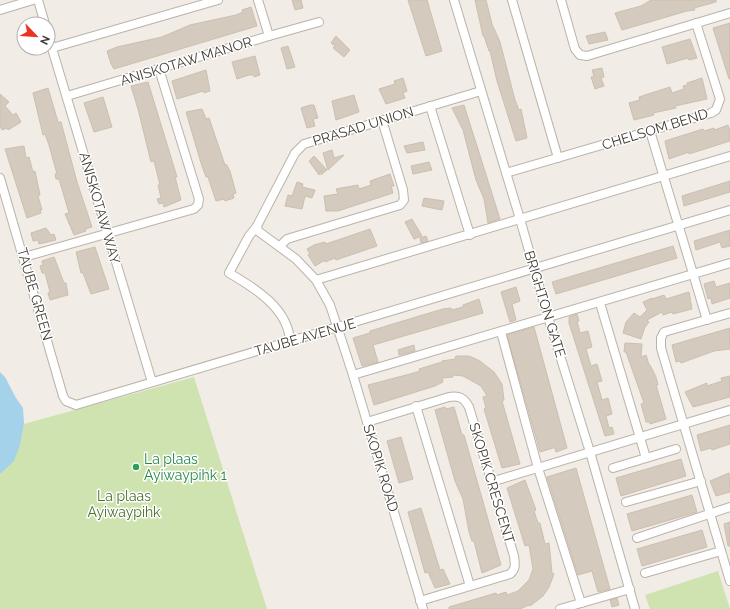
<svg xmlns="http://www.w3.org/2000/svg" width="730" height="609" viewBox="0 0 730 609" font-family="Raleway,sans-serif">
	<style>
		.green { fill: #cfe3b0 }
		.water { fill: #a4d2ea }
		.building { fill: #d5cabe; stroke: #ccbfaf }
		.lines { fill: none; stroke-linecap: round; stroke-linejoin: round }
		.minor-casing { stroke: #bbb3a8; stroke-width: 10 }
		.minor { stroke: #fff; stroke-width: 8 }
		.leisure-dot { fill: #2e9e5b; stroke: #fff; stroke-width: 1.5 }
		.labels { text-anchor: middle; stroke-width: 3; stroke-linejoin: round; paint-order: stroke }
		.street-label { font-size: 14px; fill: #433c35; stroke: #fff }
		.leisure-label { font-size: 14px; fill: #27864d; stroke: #fff; text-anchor: start }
		.park-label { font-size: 14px; fill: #4a702d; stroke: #fff }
	</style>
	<rect width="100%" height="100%" fill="#f1ece5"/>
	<g class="green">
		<path d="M194,377L267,609H0V474C19,455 19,449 24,424Z"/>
		<path d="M718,571L730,609H650L645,595Z"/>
	</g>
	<path class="water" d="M0,372L5,377L16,398L23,408L24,424L20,445L14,461L0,474Z"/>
	<g class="building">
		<path d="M292,0H301L303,8L295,10Z"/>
		<path d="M408,0H427L442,51L426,56Z"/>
		<path d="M475,0H486L492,24L500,42L515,100L519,110L521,109L527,138L516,141L497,81L490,51H489L484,36H483Z"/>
		<path d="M651,0H716V2L694,8L695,10L687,11L622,30L615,13L641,6Z"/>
		<path d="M251,7L257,26L114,69L111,64L107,51L117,47L162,37L190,25L236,15L243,12L242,10Z"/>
		<path d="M730,23V79H729L713,28Z"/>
		<path d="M605,32L608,40L589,44L586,36Z"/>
		<path d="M336,36L350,50L344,57L333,48L335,46L331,43Z"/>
		<path d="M690,39L697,58L689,60L688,58L667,64L662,47Z"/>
		<path d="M288,46L295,67L287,69L281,48Z"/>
		<path d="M255,56L260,75L254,77V75H249L237,79L232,62Z"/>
		<path d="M602,68L604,77L601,78L604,86L595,89L591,77L594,76L592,70Z"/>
		<path d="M206,70L210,91L204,93L203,91L200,92L177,99L172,81Z"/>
		<path d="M403,78L407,91L403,93L405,98L386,104L379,89L395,84L394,81Z"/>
		<path d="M702,78L707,99L675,106L676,108L653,113L654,115L634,120L629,103L640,100L639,97L670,87L672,93L684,89L683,86L688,85L687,83Z"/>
		<path d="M148,82L177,177H175L181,200L164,207L163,203L159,204L157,199L161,198L158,185H160L154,161L151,162L138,109L131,86Z"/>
		<path d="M48,88L58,122H61L77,182L92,227L85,229L86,231L74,235L65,214L69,213L59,179H56L55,174H57L49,145L45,134L43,135L33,93Z"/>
		<path d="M0,94L9,102L5,106L13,115L16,113L21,122L8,130L7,128L2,130L0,126Z"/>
		<path d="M354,95L359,112L336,120L332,101Z"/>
		<path d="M103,97L112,127L94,132L84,103Z"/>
		<path d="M310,105H314L318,118L313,119L315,126L307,128L301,108Z"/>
		<path d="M464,105L500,219L488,223L484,199L476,180L463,130L452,108Z"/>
		<path d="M202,109L206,119L209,118L225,165L226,164L230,171L236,193L233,194L234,198L225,201L224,199L216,201L208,177H206L201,163L186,112Z"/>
		<path d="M728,125L730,131V141L689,154V152L669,159L665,141L703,129L704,131L714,128L715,130Z"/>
		<path d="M423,142L425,150L407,153L404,146Z"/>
		<path d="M24,146L26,158L29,157L33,172L35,171L40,195L38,196L42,210H40L41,213L27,218L5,149Z"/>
		<path d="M332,150L334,158L344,155L328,170L323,153Z"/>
		<path d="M314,156L327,170L321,175V170L319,175L309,161Z"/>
		<path d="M429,162L432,170L413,174L411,166Z"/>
		<path d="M390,174L394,186H391L393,193L338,211H326L324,196L338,194L336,189L358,185L359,189L371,185L370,181Z"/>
		<path d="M730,181V192L684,206L682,196Z"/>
		<path d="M297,182L303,184L302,187L315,190L312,198L305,196L302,209L285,206L288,195L292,196Z"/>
		<path d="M424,198L444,201L442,210L422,206Z"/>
		<path d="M412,219L422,236L414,239L405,222Z"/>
		<path d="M46,228L51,235L54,234L56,240L39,244L38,240L33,241L31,233Z"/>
		<path d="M370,229L377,246L336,260L335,258L325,262V260L315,266L308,255L310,254L307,249L314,245L325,242L326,244Z"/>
		<path d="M730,230V246L722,248L720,242L696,250L694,241Z"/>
		<path d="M426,236L428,241L421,243L420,238Z"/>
		<path d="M673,246L677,258L556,294L552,282Z"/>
		<path d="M95,247L109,289L91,294L83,273H81L76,252Z"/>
		<path d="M54,257L64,283H66L68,295L50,300L48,293L50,292L45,273H42L40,266L43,265L42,261Z"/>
		<path d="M714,281L716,287L730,283V298L712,304L711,298L708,299L704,284Z"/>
		<path d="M516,287L520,301L512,304L516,320L510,322L501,292Z"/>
		<path d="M689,292L692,309L673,314L672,312L663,315L662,312L647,320L649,322L645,327L641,339L623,333L626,322L634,313L640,317L647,310L643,302L652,298V299L664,295L666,299Z"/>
		<path d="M479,299L483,313L373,345L378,362L362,366L353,338L370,333V331L416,317L443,309L451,308L452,310L463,307V305Z"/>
		<path d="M577,314L579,321H577L580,333L588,331L592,347L586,349L591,366L597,364L602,381L597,382L602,400L608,398L612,414L606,416L609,428L612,427L614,434L605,436L569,323V317Z"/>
		<path d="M534,327L567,448L556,452L555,448H553L540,452L507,335Z"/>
		<path d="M730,328V349L714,351L681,363L680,361L676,362L672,345Z"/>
		<path d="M625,343L642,344L641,357L646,355L649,365H650L656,377L658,385H656L666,419L650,424V422H646L641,404L644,403L626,352H624Z"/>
		<path d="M414,345L415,351L399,355L398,350Z"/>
		<path d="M456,356H469L480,361L494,372L502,384L504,400L502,401L520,464L502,468L484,409L486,408L483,397L487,396L481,386L463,376L453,375V377L442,378L443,382L435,386L374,405L368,385L410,374L420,371L419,369L442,362V361L455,359Z"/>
		<path d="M730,376V397L693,407L685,392L707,383V386L722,381L721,378Z"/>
		<path d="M445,407L446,409L454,407L462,435H464L501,565L482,573L474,541H472L469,532L463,499L455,481L435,410Z"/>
		<path d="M730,425V444L712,450L711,448L701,451L697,435Z"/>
		<path d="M401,437L413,479L399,483L387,441Z"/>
		<path d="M681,459L686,476L621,496L616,478Z"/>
		<path d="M576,468L610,589L598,592L592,571L578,575L547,477Z"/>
		<path d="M729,473L730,492L716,496L710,481Z"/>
		<path d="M525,480L536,510L534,511L538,523H540L545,544L549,543L552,573L554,574L549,587L543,596L530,606L529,605L520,609H449V607L496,593L497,595L506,592L507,595L518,591L529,580L533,569L529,545L525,546L507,488Z"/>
		<path d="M692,495L697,512L632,531L627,514Z"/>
		<path d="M421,508L440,570L443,569L450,584L435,588L428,572L425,573L408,512Z"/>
		<path d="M730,522V546H728L724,524Z"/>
		<path d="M702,530L707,547L642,566L637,549Z"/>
		<path d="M617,598L619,605L612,607L610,600Z"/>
	</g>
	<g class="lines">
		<g class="minor-casing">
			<g id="minor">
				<path d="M38,0L45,24"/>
				<path d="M454,0L520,219L548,317L590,452L635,609"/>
				<path d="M512,0L558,158"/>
				<path d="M561,0L575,49L580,55L587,56L730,13"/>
				<path d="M0,10L33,0"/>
				<path d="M48,35L152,382"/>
				<path d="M269,36L319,22"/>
				<path d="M52,48L218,0"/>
				<path d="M67,96L269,36L258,0"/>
				<path d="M430,106L470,235"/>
				<path d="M650,131L707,320"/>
				<path d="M506,173L711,113L716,110L720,99L696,23"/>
				<path d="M0,178L63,396L66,401L76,405L730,210"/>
				<path d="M257,226L249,236L229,273C255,288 289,309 290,342"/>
				<path d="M280,246L287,239L400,205L404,200L403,190L382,120"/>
				<path d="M24,257L194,209L198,205L199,199L159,69"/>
				<path d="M316,280L730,156"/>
				<path d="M600,303L646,458"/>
				<path d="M730,313L664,332L661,338V348L730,581"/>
				<path d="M501,332L538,468L581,603"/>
				<path d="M353,375L730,263"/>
				<path d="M416,406L470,586"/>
				<path d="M367,422L449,397C459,395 464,398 469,407L514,556C515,564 516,569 510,574L420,601"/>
				<path d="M613,468L676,449"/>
				<path d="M491,482L730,410"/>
				<path d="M626,502L701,481"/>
				<path d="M637,538L730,507"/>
				<path d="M645,573L721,551"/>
				<path d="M423,609L353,375L330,305L316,280L296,259L258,231L257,226L295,153L304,144L481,91"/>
				<path d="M560,609L630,589"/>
			</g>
		</g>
		<use href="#minor" class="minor"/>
	</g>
	<circle class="leisure-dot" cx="136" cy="467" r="4"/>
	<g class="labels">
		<g class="street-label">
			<text transform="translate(186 61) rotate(-17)" y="5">ANISKOTAW MANOR</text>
			<text transform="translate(363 126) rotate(-17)" y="5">PRASAD UNION</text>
			<text transform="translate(655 129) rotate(-17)" y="5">CHELSOM BEND</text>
			<text transform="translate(100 208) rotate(74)" y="5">ANISKOTAW WAY</text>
			<text transform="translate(35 294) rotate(74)" y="5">TAUBE GREEN</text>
			<text transform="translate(545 304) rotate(73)" y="5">BRIGHTON GATE</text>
			<text transform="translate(305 337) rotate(-16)" y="5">TAUBE AVENUE</text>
			<text transform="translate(381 468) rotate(73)" y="5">SKOPIK ROAD</text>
			<text transform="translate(492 483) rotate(73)" y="5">SKOPIK CRESCENT</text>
		</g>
		<g class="leisure-label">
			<text x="144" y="464">La plaas<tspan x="144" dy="16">Ayiwaypihk 1</tspan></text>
		</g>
		<g class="park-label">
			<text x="124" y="501">La plaas<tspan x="124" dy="16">Ayiwaypihk</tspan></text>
		</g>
	</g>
	<g transform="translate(36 36) rotate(115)"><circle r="19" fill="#ffffff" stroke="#b4b1ae"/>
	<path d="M0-3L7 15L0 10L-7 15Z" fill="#ea3422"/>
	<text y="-6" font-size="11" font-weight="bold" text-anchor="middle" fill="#433c35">N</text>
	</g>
</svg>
